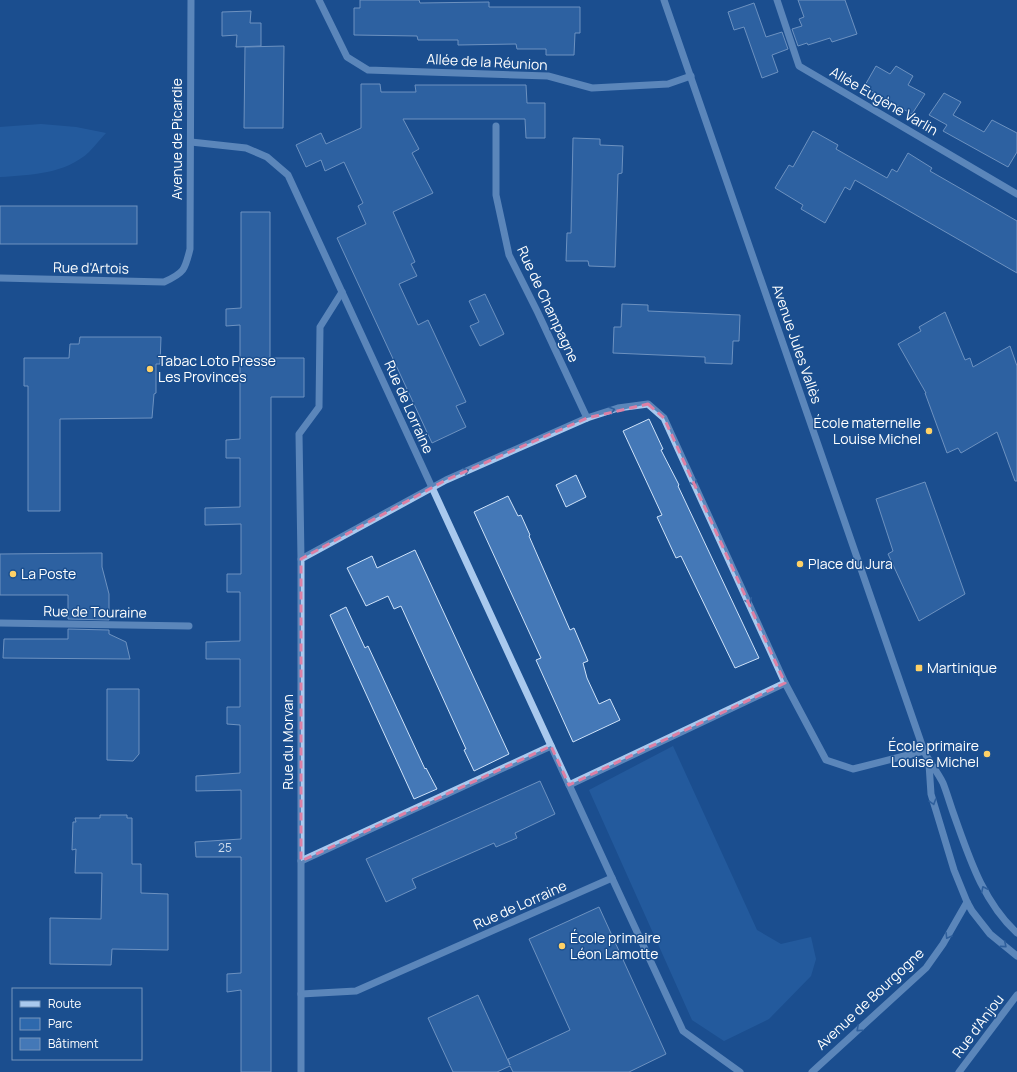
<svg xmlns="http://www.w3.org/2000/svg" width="1017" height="1072" viewBox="0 0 1017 1072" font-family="Manrope,sans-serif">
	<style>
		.green { fill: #2e69ad }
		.building { fill: #4478b7; stroke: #cfe3fa }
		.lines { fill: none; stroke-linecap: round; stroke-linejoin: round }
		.minor { stroke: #a9c9ee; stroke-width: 7 }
		.oneway { stroke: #4674ac }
		.marked { fill: none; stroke: #dd80a5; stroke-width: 3; stroke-dasharray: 8 5; stroke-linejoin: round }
		.poi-dot { fill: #ffd166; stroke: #1b4f8f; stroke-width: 1.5 }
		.labels { text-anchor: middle; stroke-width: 3; stroke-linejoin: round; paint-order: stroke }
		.number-label { font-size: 12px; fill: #d0dded }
		.street-label { font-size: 14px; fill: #fff; stroke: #1b4f8f }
		.poi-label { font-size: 14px; fill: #fff; stroke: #1b4f8f; text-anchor: start }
	</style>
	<rect width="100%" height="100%" fill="#1b4f8f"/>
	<g class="green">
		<path d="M41,124L76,127L106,133C100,139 95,146 89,152C65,174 31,175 0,177V127Z"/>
		<path d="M673,746L757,930L781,944L811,937L816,959L811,976L769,1019L724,1041L692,1020L589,790Z"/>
	</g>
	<g class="building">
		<path d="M360,0H419L420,3L489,2V7H580V33H575L574,55H546V49H517L516,44L458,45V40H418L417,36L354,35V8H360Z"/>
		<path d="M798,0H845L857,34L832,42L830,38L808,45L807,43L798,46L792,29L802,26L799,19L804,17Z"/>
		<path d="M754,3L766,37L782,32L788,49L772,55L778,72L762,78L744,27L734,30L728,12Z"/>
		<path d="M251,11L250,23H261V46L236,47L237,35L222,36V12Z"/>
		<path d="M284,46L283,128H244L245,47Z"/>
		<path d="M876,66L890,74L896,66L913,76L908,85L925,94L912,114L864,87Z"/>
		<path d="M361,84H380L381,92H416L415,85H526L527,103H545V138H526L525,119H403L419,149L412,153L433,193L393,212L415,262L411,264L417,276L399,284L418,325L428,320L466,402L456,406L466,427L432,443L337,238L366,224L358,206L363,203L344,162L325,171L321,160L306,167L296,145L321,133L326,144L361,128Z"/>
		<path d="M944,93L961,102L953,115L984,132L992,120L1017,133V152L1008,167L943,131L947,125L929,115Z"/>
		<path d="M813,131L838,145L836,149L887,178L892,169L897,172L908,153L932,168L930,171L1017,221V273L855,180L850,190L845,187L825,223L801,209L803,205L775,188L789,165L793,167Z"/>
		<path d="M573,138L600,139V145L623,146L622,173L618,174L615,267L589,266L588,261H566L567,233H571Z"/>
		<rect x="0" y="206" width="137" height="38"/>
		<path d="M241,212H270V358H304V397H271V1072H241V990L227,992V974L241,973V857H196L195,842L241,839V790L196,791V776L240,773V725L227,724V707H240V659H206V642L240,641V592H227V574H241V524L205,525V508L240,507V458H226V440L240,439V325L226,326V309L241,308Z"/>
		<path d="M485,294L504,334L480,346L470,326L479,322L469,301Z"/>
		<path d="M622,304L648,305V311L740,315L739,341H733L732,364L705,363V357L613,353L614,327H621Z"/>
		<path d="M945,312L965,360L970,358L973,367L1010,346L1017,366V481H1015L997,432L961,453L958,448L947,453L925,393H926L898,344L921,331L919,327Z"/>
		<path d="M80,337H161L160,364H156V393L154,394L152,418L60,419V511H28V386H24V358H69L70,344H79Z"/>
		<path d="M649,419L663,449L661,450L679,485L678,486L759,658L735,668L681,556L676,558L657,517L662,515L623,431Z"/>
		<path d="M576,475L586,497L566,507L556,485Z"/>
		<path d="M925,482L965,594L919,621L888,554L893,551L876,499Z"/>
		<path d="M508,496L518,516L521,515L530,535L529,536L570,630L574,628L588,661L583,663L587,678L599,704L610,699L620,720L573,742L536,660L541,658L474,512Z"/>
		<path d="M415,550L509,754L474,771L464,750L466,749L401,606L394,609L388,596L366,606L347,568L372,556L377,568Z"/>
		<path d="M102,553V567L109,594V620L68,619V595H0V554Z"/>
		<path d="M346,607L365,648L368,646L425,769L426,768L437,789L414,799L330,615Z"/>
		<path d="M68,629L109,630V634L126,642L130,659L3,658L4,639H68Z"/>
		<path d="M107,689H139V754L133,761L107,760Z"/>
		<path d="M540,781L555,814L515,833L517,838L496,847L494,843L412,879L416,888L386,902L366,859Z"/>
		<path d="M100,815H127V818H132V864H141V893L168,894V950L112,949L111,965L50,964V918L101,919L102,873H75L76,849L72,850L73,822H76L75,818H100Z"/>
		<path d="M599,907L666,1054L629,1072H513L510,1066L497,1072H453L428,1018L478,995L510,1065L508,1059L570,1030L529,939Z"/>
	</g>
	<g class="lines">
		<g class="minor">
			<path d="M319,0L347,57L368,70L548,76L592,88L668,84L691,76"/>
			<path d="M664,0L924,751C929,762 937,771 943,783C947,793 950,804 954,815C969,857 983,902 1017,933"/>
			<path d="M777,0L799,66L1017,194"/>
			<path d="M496,126V195L509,255L538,313L587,418"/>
			<path d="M191,142L246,148L267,157L288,175L612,878L356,991L301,994"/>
			<path d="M0,278L164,282C184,273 185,270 190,249L191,0"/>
			<path d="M301,559L299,434L319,407L320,327L342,292"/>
			<path d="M0,623L189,626"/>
			<path d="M785,683L826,760L853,769L924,751"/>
			<path d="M929,764L931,794L954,870L967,902L972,911L990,934L1017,956"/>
			<path d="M301,861L551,746"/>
			<path d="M612,878L683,1031L740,1072"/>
			<path d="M301,1072V559L446,480L587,418L618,408L648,404L664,418L785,683L569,785"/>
			<path d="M812,1072L926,968L943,944L967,902"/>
			<path d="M959,1072L1017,995"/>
		</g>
	</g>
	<defs><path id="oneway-chevron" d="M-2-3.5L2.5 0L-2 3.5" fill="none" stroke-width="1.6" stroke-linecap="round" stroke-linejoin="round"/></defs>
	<g class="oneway">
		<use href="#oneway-chevron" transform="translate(612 410) rotate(-17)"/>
		<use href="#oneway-chevron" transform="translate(466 471) rotate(-23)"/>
		<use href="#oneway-chevron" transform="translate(694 483) rotate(65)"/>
		<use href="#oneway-chevron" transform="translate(749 601) rotate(65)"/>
		<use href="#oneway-chevron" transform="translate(933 802) rotate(73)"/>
		<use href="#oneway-chevron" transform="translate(984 889) rotate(-116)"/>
		<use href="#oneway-chevron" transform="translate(948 936) rotate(121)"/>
		<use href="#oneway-chevron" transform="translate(1004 945) rotate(40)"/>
		<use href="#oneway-chevron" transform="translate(859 1029) rotate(138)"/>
	</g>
	<path d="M0 0H1017V1072H0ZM648,404L664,418L785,683L569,785L551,746L301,861V559L446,480L587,418Z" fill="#1b4f8f" fill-opacity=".55" fill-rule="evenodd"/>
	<path class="marked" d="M648,404L664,418L785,683L569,785L551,746L301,861V559L446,480L587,418Z"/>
	<g class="poi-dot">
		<circle cx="150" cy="369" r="4"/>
		<circle cx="929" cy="431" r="4"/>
		<circle cx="800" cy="564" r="4"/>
		<circle cx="13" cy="574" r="4"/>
		<rect x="915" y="664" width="8" height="8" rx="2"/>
		<circle cx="987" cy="754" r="4"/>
		<circle cx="562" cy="946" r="4"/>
	</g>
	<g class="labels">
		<g class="number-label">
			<text x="225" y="852">25</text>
		</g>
		<g class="street-label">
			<text transform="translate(487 62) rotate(3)" y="5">Allée de la Réunion</text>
			<text transform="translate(884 101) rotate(30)" y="5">Allée Eugène Varlin</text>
			<text transform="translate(177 139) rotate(-90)" y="5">Avenue de Picardie</text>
			<text transform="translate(91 268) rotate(1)" y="5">Rue d'Artois</text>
			<text transform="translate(548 304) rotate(65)" y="5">Rue de Champagne</text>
			<text transform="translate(797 344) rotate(71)" y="5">Avenue Jules Vallès</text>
			<text transform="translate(409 407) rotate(66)" y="5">Rue de Lorraine</text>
			<text transform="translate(95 612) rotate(1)" y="5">Rue de Touraine</text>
			<text transform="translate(288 742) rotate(-90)" y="5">Rue du Morvan</text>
			<text transform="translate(520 905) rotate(-24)" y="5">Rue de Lorraine</text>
			<text transform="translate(870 999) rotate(-43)" y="5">Avenue de Bourgogne</text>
			<text transform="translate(978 1026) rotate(-53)" y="5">Rue d'Anjou</text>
		</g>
		<g class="poi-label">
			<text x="158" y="366">Tabac Loto Presse<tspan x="158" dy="16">Les Provinces</tspan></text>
			<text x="921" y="428" text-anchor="end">École maternelle<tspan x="921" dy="16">Louise Michel</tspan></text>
			<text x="808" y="569">Place du Jura</text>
			<text x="21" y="579">La Poste</text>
			<text x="927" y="673">Martinique</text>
			<text x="979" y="751" text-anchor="end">École primaire<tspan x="979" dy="16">Louise Michel</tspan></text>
			<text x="570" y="943">École primaire<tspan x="570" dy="16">Léon Lamotte</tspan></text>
		</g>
	</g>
	<rect x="12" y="988" width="130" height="72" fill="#1b4f8f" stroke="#7695bc"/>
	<rect x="20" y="1001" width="20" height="6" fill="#a9c9ee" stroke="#7695bc"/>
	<text x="48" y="1008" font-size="12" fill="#ffffff">Route</text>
	<rect x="20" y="1018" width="20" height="12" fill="#2e69ad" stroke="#7695bc"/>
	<text x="48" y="1028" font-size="12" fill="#ffffff">Parc</text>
	<rect x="20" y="1038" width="20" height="12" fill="#4478b7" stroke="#7695bc"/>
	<text x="48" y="1048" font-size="12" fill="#ffffff">Bâtiment</text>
</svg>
